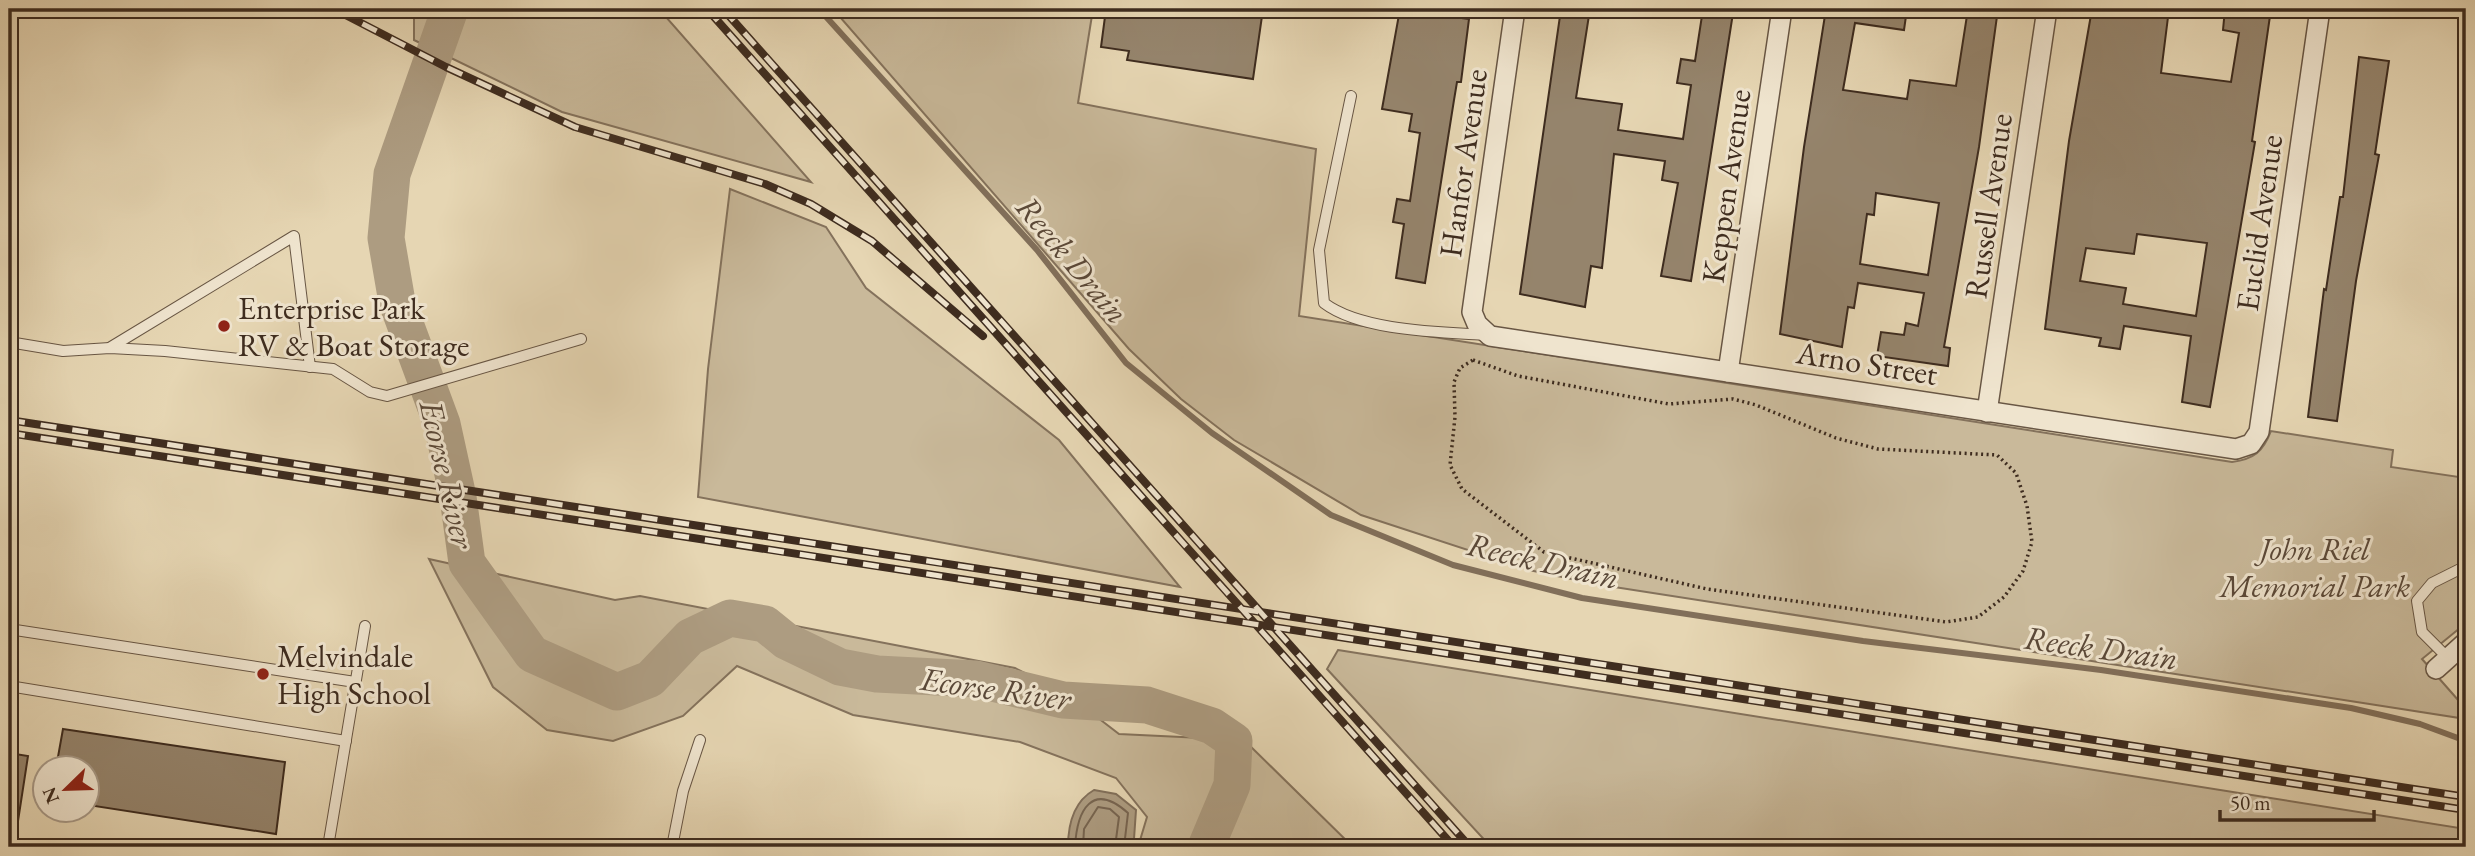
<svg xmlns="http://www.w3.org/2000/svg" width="2475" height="856" viewBox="0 0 2475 856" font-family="'EB Garamond',serif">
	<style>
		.green { fill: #c9b99a; stroke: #84725c; stroke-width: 2 }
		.water { fill: #ad9c81; stroke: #816f5a; stroke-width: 2 }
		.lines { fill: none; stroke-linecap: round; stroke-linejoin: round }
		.shore { stroke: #766450; stroke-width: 2 }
		.stream { stroke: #816f5a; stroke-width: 6 }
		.river { stroke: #ad9c81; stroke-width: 37 }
		.building { fill: #95846c; stroke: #3e2c1f; stroke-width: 2; fill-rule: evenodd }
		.lane-casing { stroke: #685644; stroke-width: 12 }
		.street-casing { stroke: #685644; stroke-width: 22 }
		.path { stroke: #3e2c1f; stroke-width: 3.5; stroke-dasharray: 2 3.5; stroke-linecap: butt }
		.lane { stroke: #efe4ce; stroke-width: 10 }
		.street { stroke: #efe4ce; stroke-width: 19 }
		.rail-casing { stroke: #3e2c1f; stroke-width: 8 }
		.rail { stroke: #efe4ce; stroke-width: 5; stroke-dasharray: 16; stroke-linecap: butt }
		.poi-dot { fill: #8f2418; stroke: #efe4ce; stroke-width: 2.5 }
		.labels { text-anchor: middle; stroke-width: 6; stroke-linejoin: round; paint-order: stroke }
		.street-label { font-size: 32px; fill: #3e2c1f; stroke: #efe4ce }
		.poi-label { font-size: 32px; fill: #3e2c1f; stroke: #efe4ce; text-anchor: start }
		.park-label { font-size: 32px; font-style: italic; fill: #5a4838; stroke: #efe4ce }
		.water-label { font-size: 33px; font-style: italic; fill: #5a4838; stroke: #efe4ce }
	</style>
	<rect width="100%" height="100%" fill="#e6d6b3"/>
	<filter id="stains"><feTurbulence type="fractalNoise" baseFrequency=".00286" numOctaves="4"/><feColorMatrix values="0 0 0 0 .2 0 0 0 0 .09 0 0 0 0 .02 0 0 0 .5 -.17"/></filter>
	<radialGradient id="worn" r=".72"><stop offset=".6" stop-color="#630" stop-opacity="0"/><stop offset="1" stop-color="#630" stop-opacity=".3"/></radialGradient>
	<g class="green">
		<path d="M414,9H659L811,182L562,112L414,40Z"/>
		<path d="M833,9H1093L1078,103L1316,149L1299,316L2232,462C2254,459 2263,452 2271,431L2393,450L2391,467L2466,478V623L2422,659L2466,709V719L1595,584L1529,570L1361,515L1234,440L1181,399L1129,349Z"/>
		<path d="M730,189L826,227L866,288L1059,440L1180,587L698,497L708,369Z"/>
		<path d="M429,559L615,600L640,596L1015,668L1067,694L1119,734L1244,740L1353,847H1138L1147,817L1116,778L1020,742L853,715L737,666L683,716L613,741L547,730L493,687Z"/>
		<path d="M1338,650L2466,829V847H1491L1327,669Z"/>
	</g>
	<path class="water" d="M1094,790L1116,794L1136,810L1134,839L1129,847H1068C1068,825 1073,802 1094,790Z"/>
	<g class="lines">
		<g class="shore">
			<path d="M1075,847C1077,810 1092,781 1128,813L1124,847"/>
			<path d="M1083,847L1084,829L1098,807L1110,809L1119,817L1115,847"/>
		</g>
		<path class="stream" d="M819,9L1037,250L1126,363L1212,433L1331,515L1453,565L1582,598L1863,641L2101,670L2351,708L2420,724L2466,741"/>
		<path class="river" d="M450,9L392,174L386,238L397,302L442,424L458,497L467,563L532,654L617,692L650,679L690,637L730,618L765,624L786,641L840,667L877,674L976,679L1063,700L1147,705L1212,726L1234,741L1232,785L1206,847"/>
	</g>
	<g class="building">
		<path d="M1106,9H1174L1208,14L1209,9H1263L1253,79L1127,60L1129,51L1101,47Z"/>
		<path d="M1400,9H1424L1423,13L1469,19L1461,82H1457L1454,100L1425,283L1396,278L1404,224L1393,222L1397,199L1410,201L1420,133L1409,131L1412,114L1382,109Z"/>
		<path d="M1561,9H1590L1576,98L1622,104L1618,130L1683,139L1691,85L1677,83L1681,59L1695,61L1703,9L1733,13L1691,281L1661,276L1678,183L1662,180L1665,161L1614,154L1602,268L1591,266L1585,307L1520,294Z"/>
		<path d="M1826,9H1907L1904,30L1855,23L1843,90L1907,99L1910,80L1956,86L1968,9H1998L1979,147L1944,347L1950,348L1948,366L1877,356L1881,332L1904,335L1906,323L1918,326L1924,293L1858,283L1854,308L1848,307L1842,347L1780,334L1804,147ZM1876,193L1939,203L1928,275L1860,264L1867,214L1874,215Z"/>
		<path d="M2092,9H2169L2161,73L2231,82L2239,33L2223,30L2225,9H2271L2252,141L2255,142L2210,407L2182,402L2191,336L2124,326L2120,349L2099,346L2101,338L2045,329L2069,141ZM2137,234L2207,243L2196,316L2123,304L2126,288L2080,281L2086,248L2134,254Z"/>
		<path d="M2359,57L2389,61L2375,154L2379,155L2356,281L2337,421L2308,417L2324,289L2326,290L2340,197H2343Z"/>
		<path d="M63,729L285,762L276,834L88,805V768H56Z"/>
		<path d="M9,753L28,756L18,821H9Z"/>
	</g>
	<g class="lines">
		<g class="lane-casing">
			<g id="lane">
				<path d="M1351,96L1319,250L1324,303C1361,331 1439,332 1486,335"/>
				<path d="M9,342L63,351L110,348L165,351L333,369L370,392L387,396L581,339"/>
				<path d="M111,347L294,236L310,367"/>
				<path d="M9,629L355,682"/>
				<path d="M2448,658L2422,632L2417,601L2432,583L2466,566"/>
				<path d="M9,686L346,741"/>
				<path d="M328,847L365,626"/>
				<path d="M672,847L683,791L700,740"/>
			</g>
		</g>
		<g class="street-casing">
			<g id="street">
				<path d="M1515,9L1472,312L1477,324L1490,336L2236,449L2251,444L2259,432L2320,9"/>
				<path d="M1728,372L1782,9"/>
				<path d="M1987,412L2047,9"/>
				<path d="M2436,669L2466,642"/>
			</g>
		</g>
		<path class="path" d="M1473,360L1518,376L1669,404L1733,399L1756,405L1836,438L1878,449L1997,455L2016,473L2027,506L2032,542L2023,571L2004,597L1978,617L1946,622L1707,589L1544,552L1462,489L1450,465L1455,417L1454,382L1460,368Z"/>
		<use href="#lane" class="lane"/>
		<use href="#street" class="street"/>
		<g class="rail-casing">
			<g id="rail">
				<path d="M334,9L446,67L575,127L765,184L811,204L872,241L983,336"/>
				<path d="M707,9L1454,847"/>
				<path d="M723,9L1470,847"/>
				<path d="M9,420L2466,797"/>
				<path d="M9,433L2466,810"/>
			</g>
		</g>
		<use href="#rail" class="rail"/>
	</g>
	<g class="poi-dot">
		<circle cx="224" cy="326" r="7"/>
		<circle cx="263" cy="674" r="7"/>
	</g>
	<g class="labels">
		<g class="street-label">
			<text transform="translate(1463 163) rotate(-82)" y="11">Hanfor Avenue</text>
			<text transform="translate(1726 186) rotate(-82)" y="11">Keppen Avenue</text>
			<text transform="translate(1988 206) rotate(-82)" y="11">Russell Avenue</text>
			<text transform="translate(2259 223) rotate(-82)" y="11">Euclid Avenue</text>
			<text transform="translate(1867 363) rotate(9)" y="11">Arno Street</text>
		</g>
		<g class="poi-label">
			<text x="238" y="319">Enterprise Park<tspan x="238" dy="37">RV &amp; Boat Storage</tspan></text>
			<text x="277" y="667">Melvindale<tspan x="277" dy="37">High School</tspan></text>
		</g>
		<g class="park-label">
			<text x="2315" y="560">John Riel<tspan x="2315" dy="37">Memorial Park</tspan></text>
		</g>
		<g class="water-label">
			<text transform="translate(1073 259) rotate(50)" y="12">Reeck Drain</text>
			<text transform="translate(448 474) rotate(77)" y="12">Ecorse River</text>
			<text transform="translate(1543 560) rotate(13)" y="12">Reeck Drain</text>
			<text transform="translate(2101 647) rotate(8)" y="12">Reeck Drain</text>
			<text transform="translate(996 688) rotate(8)" y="12">Ecorse River</text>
		</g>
	</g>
	<rect width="2475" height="856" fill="none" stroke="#e6d6b3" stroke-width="35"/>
	<rect x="10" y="10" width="2454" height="835" fill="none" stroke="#3e2c1f" stroke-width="3.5"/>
	<rect x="18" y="18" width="2440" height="821" fill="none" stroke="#3e2c1f" stroke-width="2"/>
	<g transform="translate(66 789) rotate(247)"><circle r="33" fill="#efe4ce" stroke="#a89a88" stroke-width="2"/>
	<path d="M0-5L12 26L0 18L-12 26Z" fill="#8f2418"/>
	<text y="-10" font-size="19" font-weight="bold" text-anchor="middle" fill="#3e2c1f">N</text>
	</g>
	<path d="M2220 810v10h154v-10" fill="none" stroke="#3e2c1f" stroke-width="3.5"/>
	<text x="2230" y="810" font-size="21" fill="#3e2c1f" stroke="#efe4ce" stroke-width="5" paint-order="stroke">50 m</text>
	<rect width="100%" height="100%" filter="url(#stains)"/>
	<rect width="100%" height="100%" fill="url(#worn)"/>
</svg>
